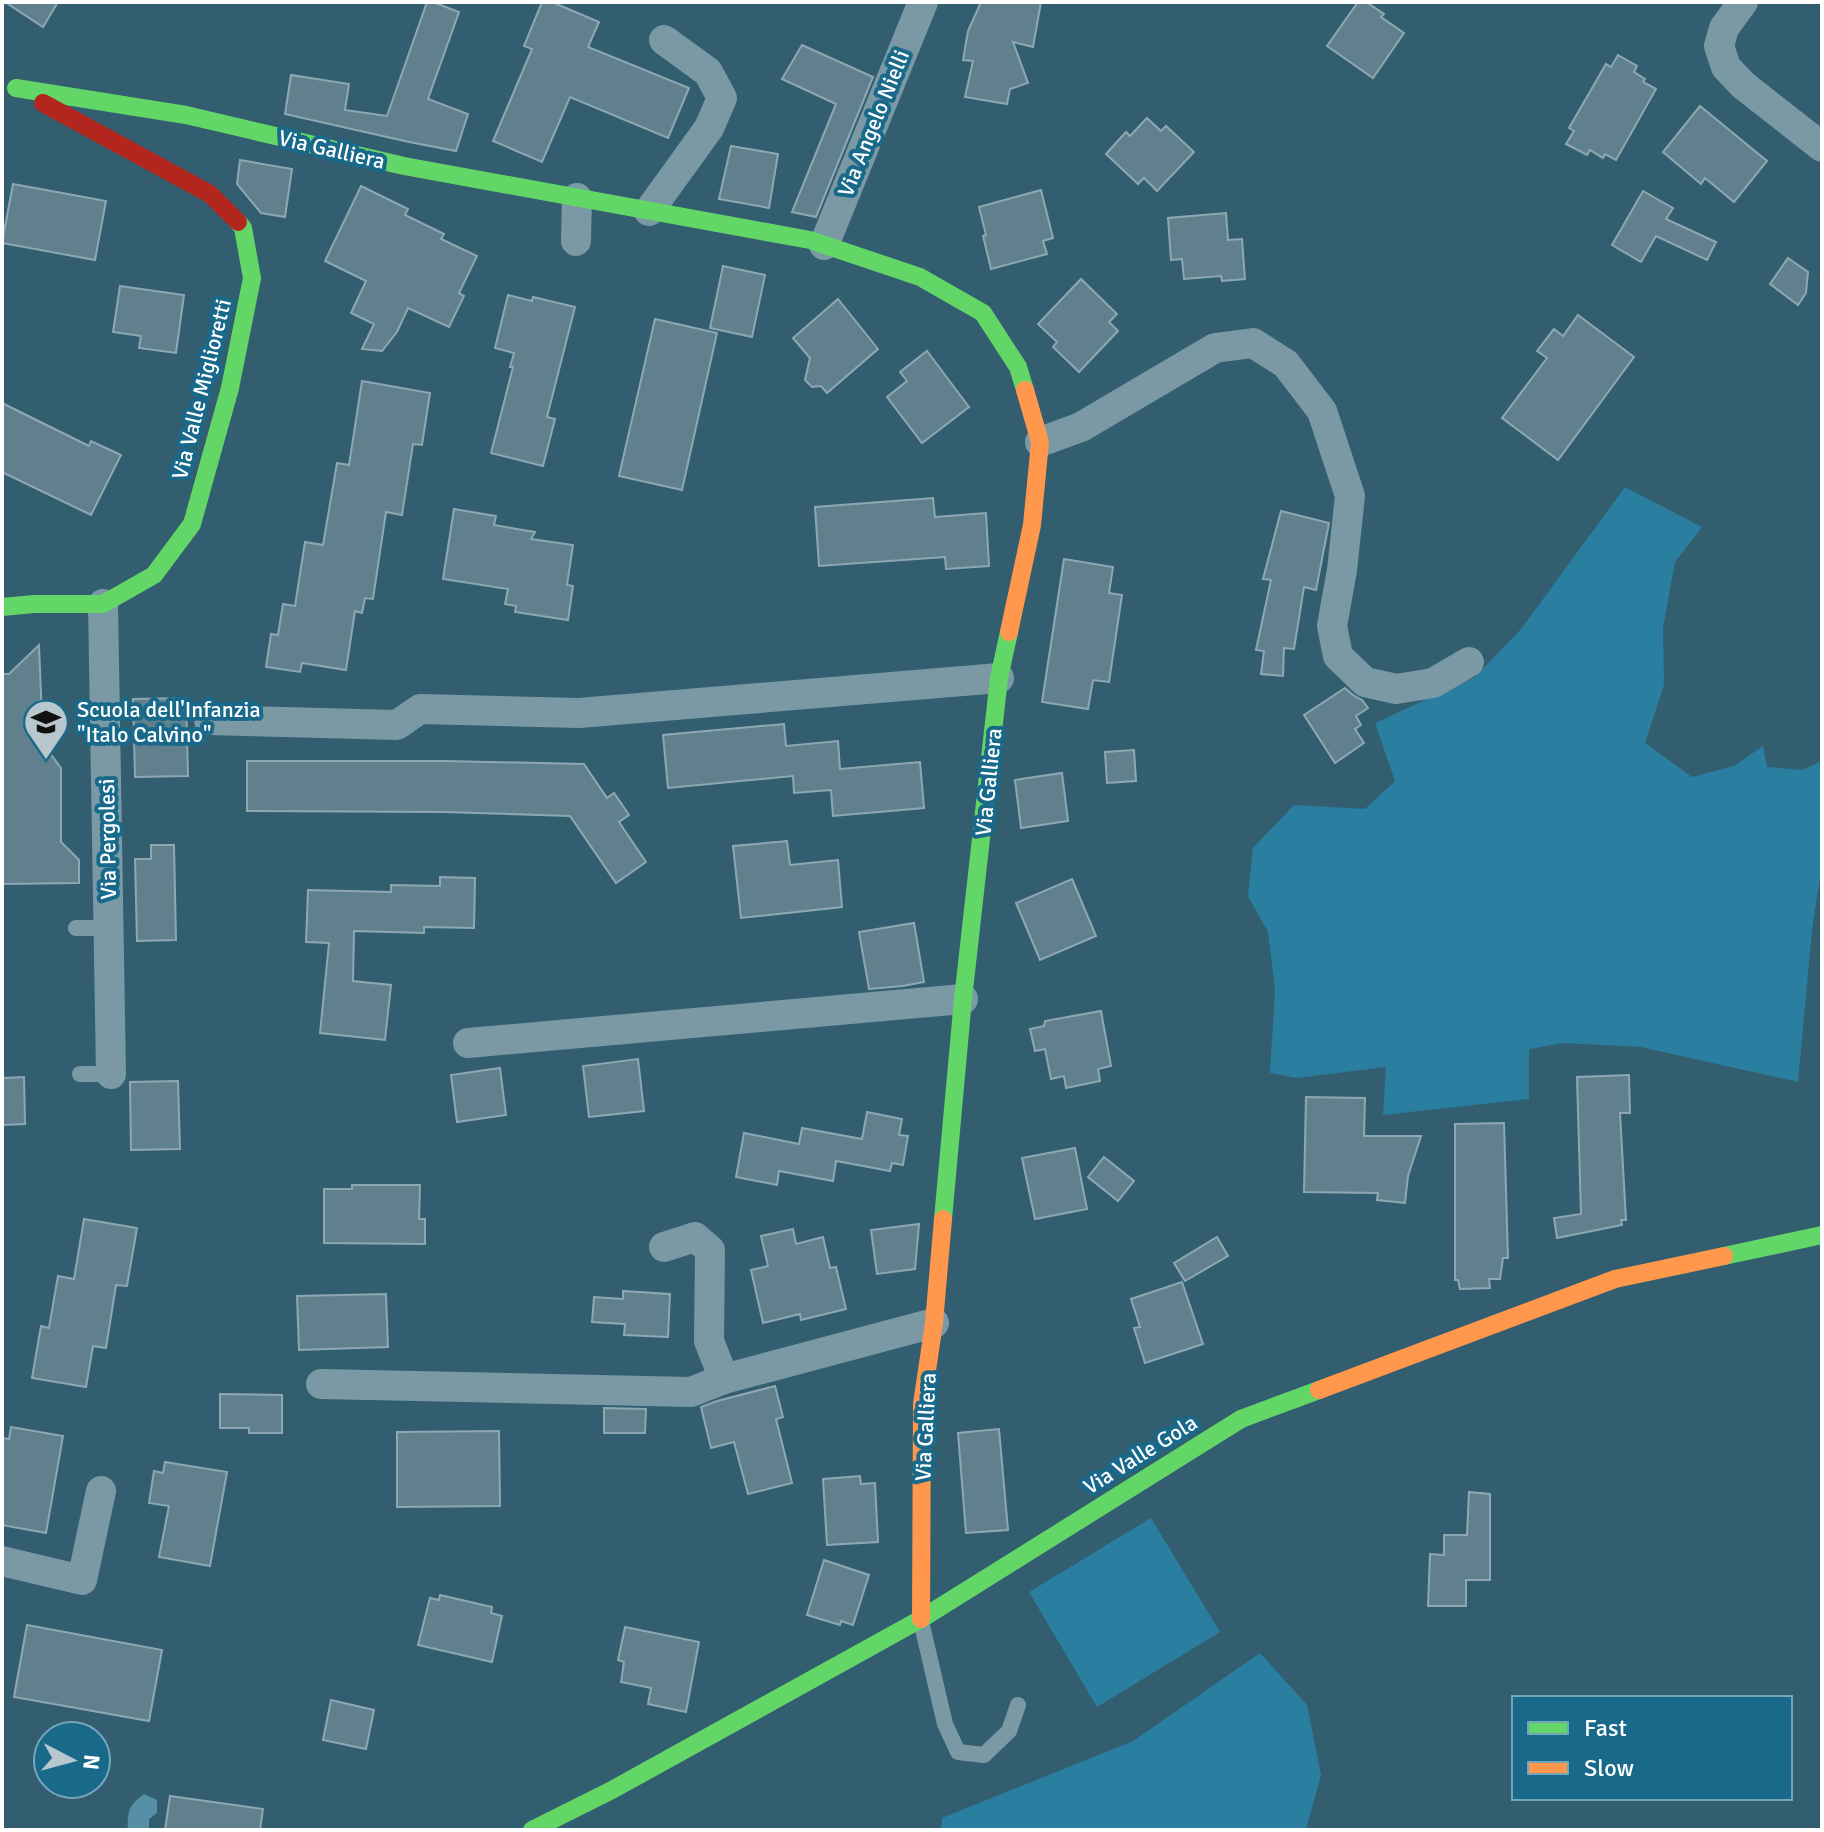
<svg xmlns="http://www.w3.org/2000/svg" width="1824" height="1832" viewBox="0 0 1824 1832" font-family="Signika,sans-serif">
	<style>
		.green { fill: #2a7e9f }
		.water { fill: #578fa6 }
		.building { fill: #60808d; stroke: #8ea8b3; stroke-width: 2 }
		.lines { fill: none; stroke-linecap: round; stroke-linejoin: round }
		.lane { stroke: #7a99a5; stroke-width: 16 }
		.street { stroke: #7a99a5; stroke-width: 30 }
		.fast { stroke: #63d668; stroke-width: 18 }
		.slow { stroke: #ff974d; stroke-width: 18 }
		.jam { stroke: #b3261e; stroke-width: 18 }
		.labels { text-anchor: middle; stroke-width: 8; stroke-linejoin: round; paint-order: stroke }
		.street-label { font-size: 22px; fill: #fff; stroke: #19698a }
		.poi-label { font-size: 22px; fill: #fff; stroke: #19698a; text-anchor: start }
	</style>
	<rect width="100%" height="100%" fill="#335e70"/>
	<g class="green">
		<path d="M1625,487L1702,527L1675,562L1663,628L1664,685L1645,743L1692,777L1734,766L1763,746L1767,767L1802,770L1820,762L1822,764V865L1812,930L1798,1082L1641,1047L1563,1043L1529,1049V1099L1383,1115L1386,1067L1297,1078L1270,1073L1275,990L1268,932L1248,896L1253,848L1294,805L1365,809L1395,781L1375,723L1475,677L1521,629Z"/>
		<path d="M1151,1518L1220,1632L1097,1707L1029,1592Z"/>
		<path d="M1260,1653L1307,1705L1321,1775L1306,1830H941L942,1818L1133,1741Z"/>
	</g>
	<path class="water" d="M144,1794L157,1800V1813L149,1819V1830H128C127,1811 129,1805 144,1794Z"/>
	<g class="building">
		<path d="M5,2H58L43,27Z"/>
		<path d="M427,2H433L459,12L428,99L468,114L456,151L409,142L285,114L291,75L349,84L345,110L387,116Z"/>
		<path d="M542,2H552L599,22L588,47L689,88L668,138L570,97L542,162L493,141L532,49L524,46Z"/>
		<path d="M981,2H1041L1033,47L1013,42L1028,83L1010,89L1007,104L965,97L973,61L963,60L968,31Z"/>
		<path d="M1358,2H1366L1384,14L1381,17L1404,33L1373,78L1327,46Z"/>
		<path d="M802,45L873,77L816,217L792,212L836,104L782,79Z"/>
		<path d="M1618,55L1637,66L1634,72L1645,79L1643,82L1656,89L1616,160L1605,154L1603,158L1590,150L1587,155L1566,144L1574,131L1569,128L1606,64L1611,67Z"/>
		<path d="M1700,106L1767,161L1734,202L1705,178L1701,184L1663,152Z"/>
		<path d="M1147,118L1161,131L1166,126L1194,152L1157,191L1144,178L1138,184L1106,154L1126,132L1130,136Z"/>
		<path d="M731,146L778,154L769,208L719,199Z"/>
		<path d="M240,160L292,169L285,217L261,213L237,184Z"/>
		<path d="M13,184L106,201L95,260L2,243Z"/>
		<path d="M361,186L408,209L405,215L444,234L441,239L477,256L459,293L464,296L449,327L408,308L397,332L382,351L362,349L374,324L351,313L366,281L325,261Z"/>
		<path d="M1041,190L1053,238L1043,241L1047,254L991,269L983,236L986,235L979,207Z"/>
		<path d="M1643,191L1673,208L1666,219L1716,242L1707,260L1656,236L1641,262L1612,245Z"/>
		<path d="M1226,213L1228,240L1242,239L1245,279L1222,281L1221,276L1184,279L1182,259L1171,260L1168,218Z"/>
		<path d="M1788,258L1808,272L1806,293L1798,305L1770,284Z"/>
		<path d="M723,266L765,275L752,337L710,328Z"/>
		<path d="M1081,279L1117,314L1109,322L1118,331L1079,372L1053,347L1057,342L1038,324Z"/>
		<path d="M120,286L184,295L176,353L139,348L141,336L113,332Z"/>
		<path d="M508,295L532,301L533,297L575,307L547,417L555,419L543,466L491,453L513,367H510L514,353L495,348Z"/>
		<path d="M838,299L878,349L827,393L821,386L812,387L805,380L810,358L793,338Z"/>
		<path d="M1578,315L1634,357L1558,460L1502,418L1547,358L1537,351L1554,329L1563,336Z"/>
		<path d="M655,319L717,333L682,490L619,476Z"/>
		<path d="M927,351L969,407L922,443L887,397L907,381L900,372Z"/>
		<path d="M362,381L430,393L422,445L413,444L402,515L386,512L373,599L365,598L362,613L355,611L346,670L302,663L300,672L266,667L271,634L278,635L283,604L295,606L305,542L323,545L337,463L349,465Z"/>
		<path d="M2,403L89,446L91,441L121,455L91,515L2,472Z"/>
		<path d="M933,498L935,517L986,513L989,566L946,569L945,557L819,566L815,507Z"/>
		<path d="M454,509L496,516L494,525L535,532L531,539L573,545L567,585L573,586L568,620L515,612L516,606L505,604L508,589L443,579Z"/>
		<path d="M1281,511L1329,523L1316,590L1304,587L1294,649L1284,648L1283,676L1261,674L1264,651L1256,650L1271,580L1263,579Z"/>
		<path d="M1064,559L1113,567L1109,593L1122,595L1109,682L1093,680L1088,709L1042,702Z"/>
		<path d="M39,645L43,744L61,768V842L79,860V883L2,884V674H9Z"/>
		<path d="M1345,688L1353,695L1362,700L1368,708L1356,716L1361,725L1355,729L1364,743L1335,763L1304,715Z"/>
		<path d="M186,698L188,776L135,777L133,699Z"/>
		<path d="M784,724L786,746L838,741L840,769L920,762L924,808L833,816L831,790L794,793L793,776L668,788L663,735Z"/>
		<path d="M1134,750L1136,781L1107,783L1105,752Z"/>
		<path d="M247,761H445L584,764L607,798L614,793L629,815L619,822L646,862L616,883L570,816L443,812L247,811Z"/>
		<path d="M1062,773L1068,821L1021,828L1015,780Z"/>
		<path d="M787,841L790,865L838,860L842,907L741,918L733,846Z"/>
		<path d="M151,845H174L176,940L137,941L135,859H151Z"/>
		<path d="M440,877L475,878L474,928L424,927V933L354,931L353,981L391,985L385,1040L320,1033L329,943L306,942L308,890L391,892V885L440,886Z"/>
		<path d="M1072,879L1096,936L1040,960L1016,903Z"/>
		<path d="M914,923L924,982L903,986L869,989L859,932Z"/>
		<path d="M1101,1011L1111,1066L1098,1069L1100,1081L1066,1088L1064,1076L1051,1079L1045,1049L1035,1051L1030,1029L1044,1026L1045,1021Z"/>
		<path d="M638,1059L644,1111L589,1117L583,1066Z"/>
		<path d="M500,1068L506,1115L457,1122L451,1075Z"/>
		<path d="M1629,1075L1630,1113H1620L1626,1220H1621L1622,1225L1557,1238L1554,1218L1581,1214L1577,1077Z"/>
		<path d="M24,1077L25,1124L2,1125V1078Z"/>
		<path d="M178,1081L180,1149L131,1150L130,1082Z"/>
		<path d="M1306,1097L1365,1098L1364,1136H1421L1408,1176L1405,1203L1377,1200L1378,1193L1304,1192Z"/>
		<path d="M867,1112L902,1119L899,1135L908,1136L903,1165L892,1163L890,1171L836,1161L833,1181L779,1171L777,1185L736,1177L744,1133L799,1144L802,1128L862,1139Z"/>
		<path d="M1504,1123L1508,1258H1503L1500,1279H1489L1490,1288L1460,1289L1458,1280H1455V1124Z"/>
		<path d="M1075,1148L1087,1209L1035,1219L1022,1158Z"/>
		<path d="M1104,1157L1134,1181L1118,1201L1088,1177Z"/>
		<path d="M352,1185H420L419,1219H425V1244L324,1243V1189H352Z"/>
		<path d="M84,1219L137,1228L127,1286L116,1285L106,1348L93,1346L86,1387L32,1378L41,1326L49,1328L58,1276L74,1279Z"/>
		<path d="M919,1224L915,1269L877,1274L871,1230Z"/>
		<path d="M793,1229L796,1244L823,1237L830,1268L836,1267L846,1309L801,1320L800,1314L763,1323L751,1270L768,1266L761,1236Z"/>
		<path d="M1217,1237L1228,1256L1185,1281L1174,1263Z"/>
		<path d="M1182,1282L1203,1344L1145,1363L1134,1328L1140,1327L1131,1299Z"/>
		<path d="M623,1291L670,1294L668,1337L624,1335L625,1324L592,1322L594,1297L623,1299Z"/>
		<path d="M386,1294L388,1347L299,1350L297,1296Z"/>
		<path d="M775,1386L783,1417L776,1419L792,1483L748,1494L734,1442L711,1448L701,1407L717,1401Z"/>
		<path d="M220,1394L282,1395V1433H249V1428H220Z"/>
		<path d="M604,1408L646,1409L645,1433H604Z"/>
		<path d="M11,1427L63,1436L46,1533L2,1525V1438L9,1439Z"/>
		<path d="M999,1429L1008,1530L966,1533L958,1433Z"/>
		<path d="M499,1431L500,1506L397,1507V1432Z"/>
		<path d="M165,1462L227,1472L210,1566L159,1557L169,1506L149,1503L154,1471L163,1473Z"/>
		<path d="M860,1476L861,1484L875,1483L878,1542L827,1545L823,1479Z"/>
		<path d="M1469,1492L1490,1494V1580H1466V1606H1428L1430,1554L1444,1555V1535H1467Z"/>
		<path d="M824,1560L869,1575L853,1625L841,1621L840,1625L807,1615Z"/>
		<path d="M440,1595L492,1607L491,1613L502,1616L492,1662L418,1645L430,1598L439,1600Z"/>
		<path d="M27,1625L162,1650L149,1721L14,1697Z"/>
		<path d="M625,1627L699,1642L686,1712L648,1704L651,1688L621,1682L624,1662L618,1660Z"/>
		<path d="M331,1700L374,1710L366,1749L323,1740Z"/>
		<path d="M170,1796L263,1809L260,1830H165Z"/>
	</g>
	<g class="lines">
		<g class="lane">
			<path d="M76,928H108"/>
			<path d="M80,1074H111"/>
			<path d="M921,1621L945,1724L958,1752L984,1755L1009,1731L1018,1705"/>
		</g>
		<g class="street">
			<path d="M1743,2L1724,28L1719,46L1726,67L1743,85L1822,147"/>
			<path d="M649,211L709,128L722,98L708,72L664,40"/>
			<path d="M576,241L577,198"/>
			<path d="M824,245L923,2"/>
			<path d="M1040,442L1081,427L1215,348L1253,343L1286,364L1322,411L1350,496L1342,570L1332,626L1338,656L1365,682L1396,689L1433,683L1469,662"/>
			<path d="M103,604L111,1074"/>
			<path d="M209,720L397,725L420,709L579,713L999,678"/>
			<path d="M468,1043L963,999"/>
			<path d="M664,1247L695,1237L710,1250L709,1341L724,1379"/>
			<path d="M321,1384L691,1392L724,1379L934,1323"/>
			<path d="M2,1561L82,1580L101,1491"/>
		</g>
		<g class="fast">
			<path d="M16,88L186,115L404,166L810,240L920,277L983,313L1018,367L1025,390"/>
			<path d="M2,607L34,604H103L154,575L192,524L230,388L252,278L243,228L238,222"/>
			<path d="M943,1219L963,999L999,678L1009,632"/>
			<path d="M1724,1256L1822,1235"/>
			<path d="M532,1830L612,1790L921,1619L1241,1419L1319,1390"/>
		</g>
		<g class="slow">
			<path d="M1009,632L1032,525L1040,442L1025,390"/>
			<path d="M1319,1390L1615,1279L1724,1256"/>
			<path d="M921,1619L922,1404L934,1323L943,1219"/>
		</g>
		<path class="jam" d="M43,103L210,194L238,222"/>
	</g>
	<defs>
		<g id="school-pin" transform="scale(2.3)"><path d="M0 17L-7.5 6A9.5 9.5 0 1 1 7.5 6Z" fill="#b8c7cd" stroke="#19698a"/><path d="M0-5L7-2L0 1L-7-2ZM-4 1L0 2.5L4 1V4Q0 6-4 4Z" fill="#111"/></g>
	</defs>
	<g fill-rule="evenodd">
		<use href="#school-pin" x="46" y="722"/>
	</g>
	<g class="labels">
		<g class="street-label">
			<text transform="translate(873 123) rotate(-68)" y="8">Via Angelo Nielli</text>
			<text transform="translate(332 149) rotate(13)" y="8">Via Galliera</text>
			<text transform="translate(201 389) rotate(-76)" y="8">Via Valle Miglioretti</text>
			<text transform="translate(988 782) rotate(-84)" y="8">Via Galliera</text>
			<text transform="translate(107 839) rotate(-91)" y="8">Via Pergolesi</text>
			<text transform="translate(925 1427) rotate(-87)" y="8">Via Galliera</text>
			<text transform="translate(1140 1454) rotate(-32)" y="8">Via Valle Gola</text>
		</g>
		<g class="poi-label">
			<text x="77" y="717">Scuola dell'Infanzia<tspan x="77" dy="25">"Italo Calvino"</tspan></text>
		</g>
	</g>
	<rect width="1824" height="1832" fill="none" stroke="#ffffff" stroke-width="8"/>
	<rect x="1512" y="1696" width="280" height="104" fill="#19698a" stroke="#75a5b9" stroke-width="2"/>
	<rect x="1528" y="1722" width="40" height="12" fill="#63d668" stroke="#75a5b9" stroke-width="2"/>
	<text x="1584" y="1736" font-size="24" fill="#ffffff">Fast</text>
	<rect x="1528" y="1762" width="40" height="12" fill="#ff974d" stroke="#75a5b9" stroke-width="2"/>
	<text x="1584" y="1776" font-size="24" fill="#ffffff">Slow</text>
	<g transform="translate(72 1760) rotate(96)"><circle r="38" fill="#19698a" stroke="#75a5b9" stroke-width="2"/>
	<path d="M0-6L14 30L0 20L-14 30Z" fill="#b8c7cd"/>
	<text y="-12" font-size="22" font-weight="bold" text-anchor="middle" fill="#ffffff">N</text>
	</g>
</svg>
